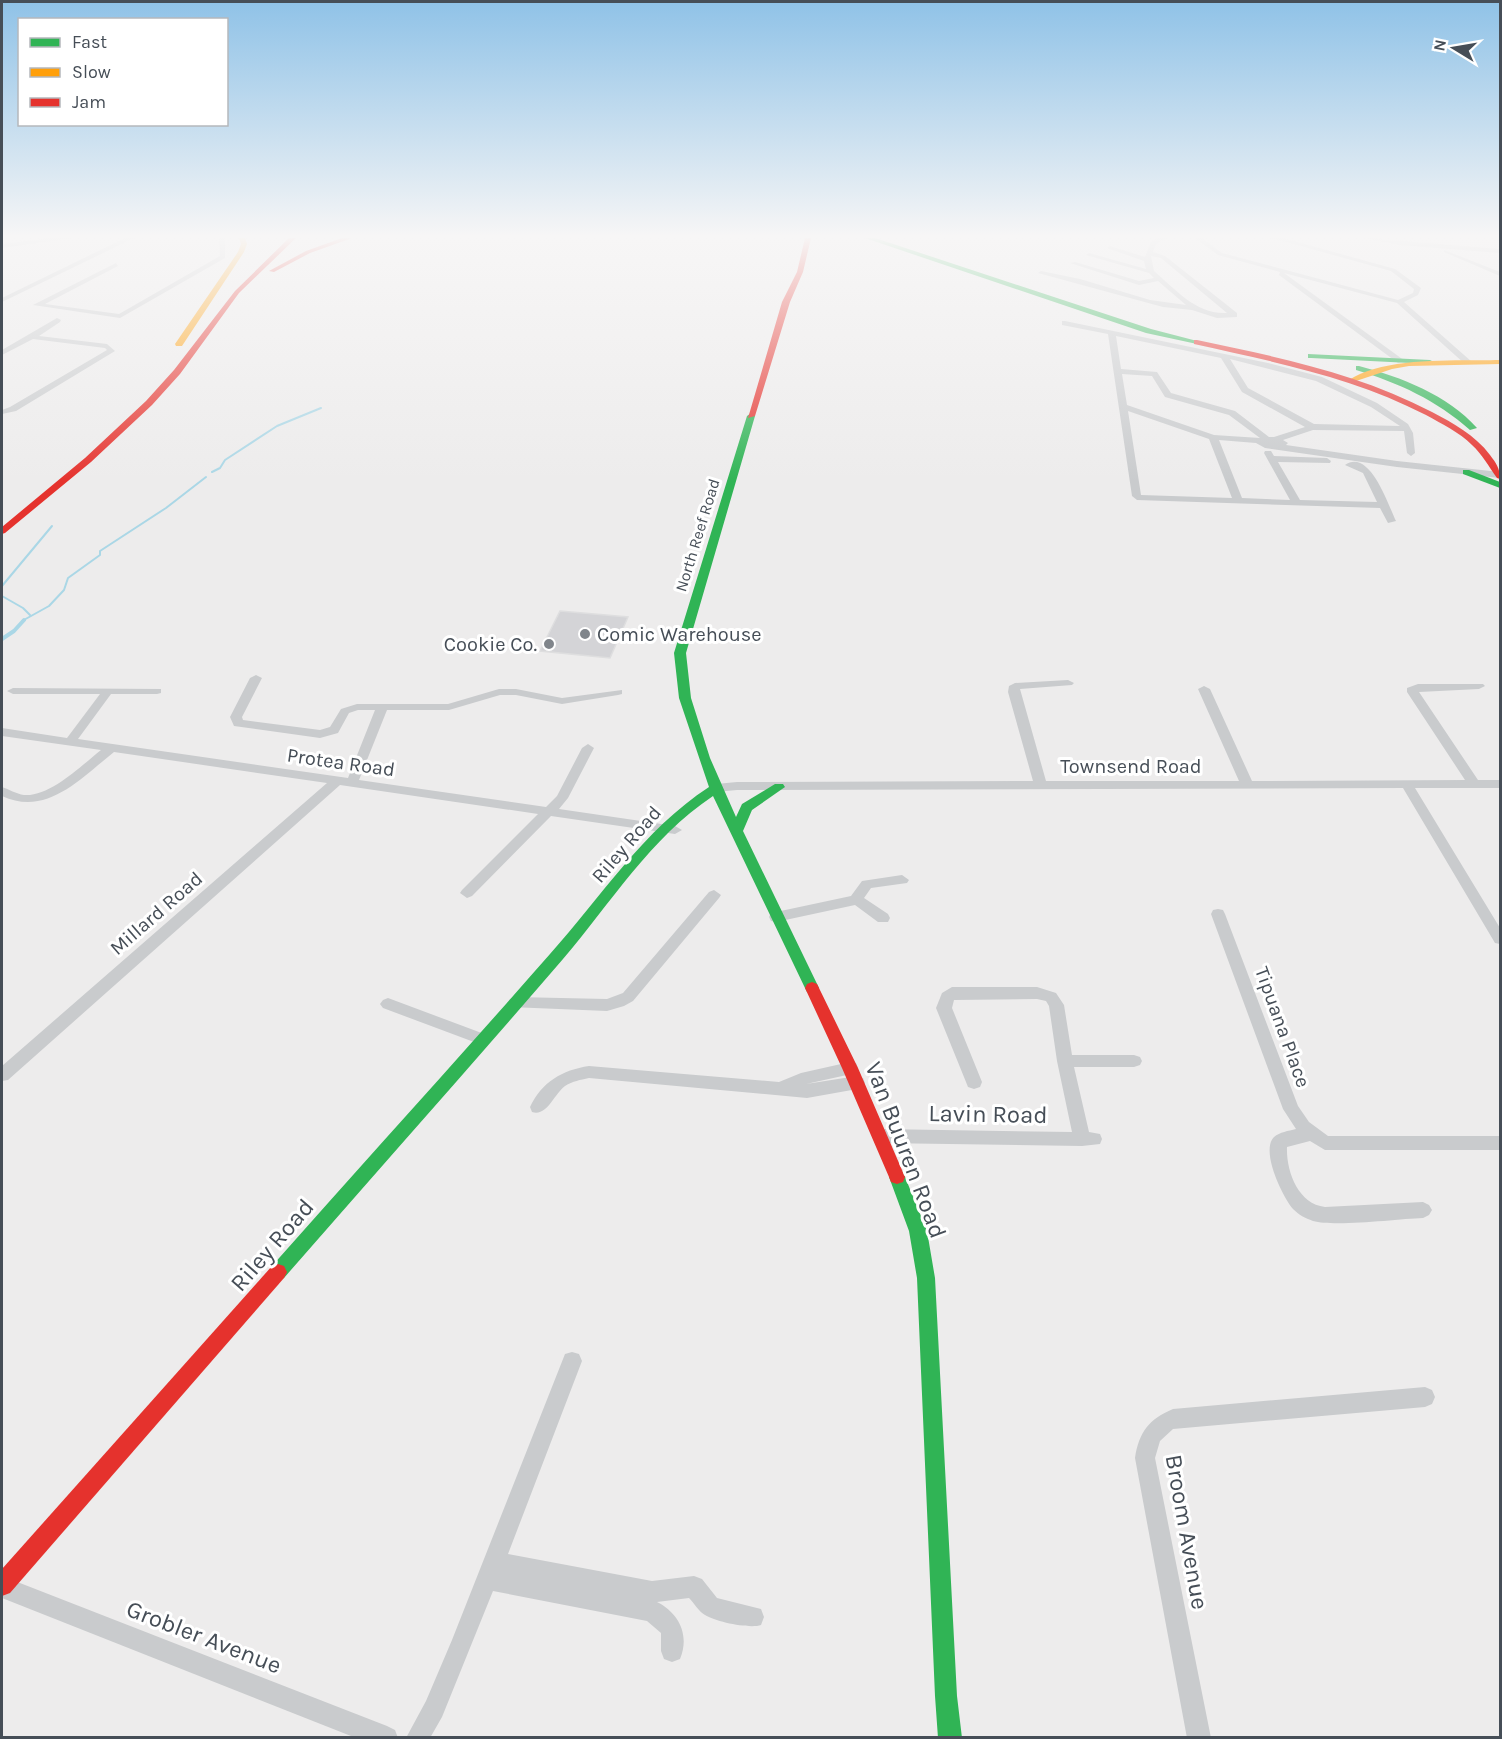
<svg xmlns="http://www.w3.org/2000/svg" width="1502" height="1739" viewBox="0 0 1502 1739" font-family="Karla,sans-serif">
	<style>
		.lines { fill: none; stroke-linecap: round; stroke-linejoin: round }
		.stream-far1 { stroke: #aad7e6; stroke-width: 2 }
		.stream { stroke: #aad7e6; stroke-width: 4 }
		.building { fill: #d4d4d7; stroke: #dededf; stroke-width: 1.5 }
		.street { fill: #c9cbcd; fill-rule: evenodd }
		.fast { fill: #30b455; fill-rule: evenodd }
		.slow { fill: #ff9f0a; fill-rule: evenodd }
		.jam { fill: #e5322d; fill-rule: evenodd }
		.poi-dot { fill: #80858b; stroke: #fff; stroke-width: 2 }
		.labels { text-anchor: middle; stroke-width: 6; stroke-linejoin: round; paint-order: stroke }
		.far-street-label { font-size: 16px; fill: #464e57; stroke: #fff }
		.poi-label { font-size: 20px; fill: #464e57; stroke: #fff; text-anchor: start }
		.street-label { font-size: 20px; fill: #464e57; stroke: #fff }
		.near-street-label { font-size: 24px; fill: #464e57; stroke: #fff }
	</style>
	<rect width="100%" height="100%" fill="#edecec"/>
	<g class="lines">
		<g class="stream-far1">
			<path d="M212,472L220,468L225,460L277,426L321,408"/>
			<path d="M2,586L52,526"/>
			<path d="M2,596L23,608L30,615"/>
			<path d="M22,621L49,606L64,590L68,578L100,555V551L166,508L206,477"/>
		</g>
		<path class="stream" d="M2,639L14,631L24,620"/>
	</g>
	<path class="building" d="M560,611L628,617L610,658L540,651Z"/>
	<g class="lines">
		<g class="street">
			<path d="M51,238H72L2,248V244Z"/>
			<path d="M125,238H134L2,302V298Z"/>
			<path d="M219,238H225V258L120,318L33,305L116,263L118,266L45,304L119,314L220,256Z"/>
			<path d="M1158,238H1166L1156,244L1153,252L1165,256L1237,313V317L1217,318L1192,310L1163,307L1038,273L1041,271L1080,279L1150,300L1186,305L1158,281L1139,285L1070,263L1075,262L1139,281L1154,278L1149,273L1086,255L1089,253L1146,269L1144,261L1107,248L1110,246L1145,257L1151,242ZM1151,256L1161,258L1227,313C1197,315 1176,290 1154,271Z"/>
			<path d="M1195,238H1202L1222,253L1398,300L1413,293L1414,289L1391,271L1272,238H1283L1395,269L1421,288L1418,295L1404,302L1472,362L1465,364L1397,303L1284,273L1405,361L1398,363L1279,275L1280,272L1218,255Z"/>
			<path d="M1365,238L1500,249V253L1399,245Z"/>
			<path d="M1444,250L1500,272V276L1444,252Z"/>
			<path d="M57,318L61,320L60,322L39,336L107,344L115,351L16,411L2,414V410L10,407L107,350L105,348L33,339L2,355V350Z"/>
			<path d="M1065,321L1268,363L1322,377L1377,403L1408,424L1413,433L1415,453L1411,456L1407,453L1404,431L1313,430L1283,440L1288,443L1286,445L1397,461L1500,472V478L1397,467L1265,448L1256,443L1219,440L1242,498L1290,500L1264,453L1265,451H1271L1274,456L1327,458L1331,461L1330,463L1278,462L1300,500L1377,502L1363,473L1345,465C1370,448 1388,505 1396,521L1388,523L1380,508L1137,500L1132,496L1108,334L1062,325V321ZM1116,336L1221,358L1242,392L1305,427L1274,437H1269L1235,411L1171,393L1157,372L1121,369ZM1230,359L1316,381L1371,407L1400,426L1314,424L1248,388ZM1122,374L1152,376L1165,397L1229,415L1260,438L1214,435L1127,405ZM1128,411L1209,439L1232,498L1141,495Z"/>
			<path d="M256,675L262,678L242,717L243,720L320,730L330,727L341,709L357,704H448L499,689H516L562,698L622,690V694L618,695L562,704L516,695H500L449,710H387L359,780L546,807L557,796L582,748L588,744L594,748L568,798L559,809L675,826L682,830L675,834L551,816L472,896L467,898L460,893L462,890L538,814L340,785L8,1080L2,1081V1066L327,783L114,752C81,778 47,817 2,796V787C9,789 16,794 24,795C50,797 82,765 101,750L2,736V728L67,738L100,694H13L7,691L13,688L161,689V693L157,694H111L78,739L348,778L375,710H358L349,713L338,733L320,738L234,726L230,717L250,678Z"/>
			<path d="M1068,680L1074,683L1072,685L1020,689L1046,781H1239L1198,689L1204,686L1210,689L1252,781L1465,780L1407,692V688L1418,684H1483L1485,686L1479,689L1419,692L1478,780H1500V788H1415L1500,928V944L1495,943L1403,788L737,790L716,792L710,788L716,784L737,782L1033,781L1008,692L1009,686L1015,683Z"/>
			<path d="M902,875L909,880L907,883L871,888L864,898L888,914L890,918L888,922H878L855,905L776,922L771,921L769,917L771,913L776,912L851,896L862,881Z"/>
			<path d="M714,890L721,895L719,898L633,1001L624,1006L607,1011L510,1007L507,1003L510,999L515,997L607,999L623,993L709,892Z"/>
			<path d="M1218,909L1223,910L1225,914L1298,1106L1309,1122L1328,1136H1500V1150H1325L1310,1141L1287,1147C1286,1171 1298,1204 1325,1207L1423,1202L1429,1205L1432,1210L1429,1215L1423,1218C1397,1219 1335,1227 1313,1221C1305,1218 1299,1215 1293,1209C1283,1197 1260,1151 1274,1137C1280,1132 1288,1131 1296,1129L1283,1109L1211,914L1213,910Z"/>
			<path d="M952,987H1037L1056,993L1064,1005L1072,1055H1134L1140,1057L1142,1061L1140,1065L1134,1067H1074L1089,1132L1100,1134L1102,1139L1100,1144L1082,1146L880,1143L874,1141L872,1136L874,1131L880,1129L1072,1132L1057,1061L1049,1006L1046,1001L1037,999L954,1000L952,1008L982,1082L980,1087L974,1089L968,1087L966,1082L936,1008L942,993Z"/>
			<path d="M388,998L487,1035L490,1039L487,1043L482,1045L383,1008L380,1004L383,1000Z"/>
			<path d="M850,1062L856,1063L858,1068L856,1073L806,1084L857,1076L863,1078L865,1083L863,1088L807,1098L589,1078C580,1080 573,1081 565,1086C554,1094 547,1117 532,1112L530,1107C542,1082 562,1070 589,1066L779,1082L801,1073Z"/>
			<path d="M572,1352L579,1354L582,1361L508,1554L652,1581L694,1576L702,1579L717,1598L761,1609L764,1617L761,1625C750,1629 716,1622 705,1615C699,1612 694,1603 689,1598L657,1602C679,1613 690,1635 680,1659L672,1662L664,1659L661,1651V1633L647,1621L493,1591L442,1717L430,1738H406L426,1701L452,1640L565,1354Z"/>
			<path d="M1425,1387L1432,1390L1435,1397L1432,1404L1425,1407L1173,1429L1160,1441L1155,1458L1211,1738H1187L1135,1458C1139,1432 1149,1419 1173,1409Z"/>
			<path d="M2,1576L387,1726L395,1730L398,1738H356L2,1598Z"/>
		</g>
		<g class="fast">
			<path d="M865,238H875L1151,329L1201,342L1197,344L1146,333Z"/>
			<path d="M1308,354L1430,360L1434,362L1430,364L1311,358H1308Z"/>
			<path d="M1359,366C1401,377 1448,395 1477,428L1470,430C1436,400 1399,383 1356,370V366Z"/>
			<path d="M751,413L755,416L686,653L691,698L710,758L736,817L742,804L775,784H783L785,787L752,810L743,831L819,988L817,992H807L805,988L713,796C650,838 611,903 563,959C471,1066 377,1171 284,1278L278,1280L272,1278L269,1272L272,1266C364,1162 458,1059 550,954C602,896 643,830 709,787L679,698L674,653L747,416Z"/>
			<path d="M1463,470H1469L1500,482V488L1463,474Z"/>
			<path d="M897,1170L903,1172L927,1231L935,1278L957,1696L962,1738H938L935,1696L917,1278L909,1231L889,1177L891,1172Z"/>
		</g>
		<g class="slow">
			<path d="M239,238H245L247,244L244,252L182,346H176L175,344L238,252L241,244Z"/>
			<path d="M1500,360V364L1409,366L1392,369L1353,382L1349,380C1384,356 1458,361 1500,360Z"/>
		</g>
		<g class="jam">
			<path d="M289,238H296L239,293L180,374L152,405L91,462L5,533L2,534V527L85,458L146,401L174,370L235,291Z"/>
			<path d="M342,238H352L310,253L274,272L269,271L306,251Z"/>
			<path d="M805,238H811L803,272L790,302L755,416L748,418L782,302L797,272Z"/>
			<path d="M1197,340C1277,357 1358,373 1432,412C1453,423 1475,435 1490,455C1496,463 1500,468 1500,479L1497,478C1489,467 1482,454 1472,445C1459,432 1442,424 1426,415C1353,377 1274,362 1194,344V340Z"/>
			<path d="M812,982L817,984L819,988L858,1068L905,1177L903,1182L897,1184L891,1182L889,1177L842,1068L805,988L807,984Z"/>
			<path d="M278,1264L284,1266L287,1272L284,1278L10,1593L2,1596V1569L272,1266Z"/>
		</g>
	</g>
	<linearGradient id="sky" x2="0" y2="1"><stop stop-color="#8fc2e7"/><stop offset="0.49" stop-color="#f7f6f6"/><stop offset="1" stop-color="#f7f6f6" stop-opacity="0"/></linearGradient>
	<rect width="1502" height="482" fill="url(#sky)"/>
	<g class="poi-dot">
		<circle cx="585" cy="634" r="6"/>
		<circle cx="549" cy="644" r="6"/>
	</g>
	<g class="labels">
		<g class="far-street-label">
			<text transform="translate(697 535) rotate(-73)" y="6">North Reef Road</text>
		</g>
		<g class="poi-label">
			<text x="597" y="641">Comic Warehouse</text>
			<text x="537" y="651" text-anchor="end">Cookie Co.</text>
		</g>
		<g class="street-label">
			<text transform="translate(341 762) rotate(8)" y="7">Protea Road</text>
			<text x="1131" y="773">Townsend Road</text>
			<text transform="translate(626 844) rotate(-49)" y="7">Riley Road</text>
			<text transform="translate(156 913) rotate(-41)" y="7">Millard Road</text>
			<text transform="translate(1283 1027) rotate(70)" y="7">Tipuana Place</text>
		</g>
		<g class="near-street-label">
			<text transform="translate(988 1114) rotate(1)" y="8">Lavin Road</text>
			<text transform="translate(906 1150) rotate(69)" y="8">Van Buuren Road</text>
			<text transform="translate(272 1245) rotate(-49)" y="8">Riley Road</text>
			<text transform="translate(1187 1532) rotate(80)" y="8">Broom Avenue</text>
			<text transform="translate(204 1637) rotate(21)" y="8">Grobler Avenue</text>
		</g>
	</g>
	<rect width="1502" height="1739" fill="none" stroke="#464e57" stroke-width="6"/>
	<rect x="18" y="18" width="210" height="108" fill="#ffffff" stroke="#b5b8bc" stroke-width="1.5"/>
	<rect x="30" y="38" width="30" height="9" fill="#30b455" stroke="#b5b8bc" stroke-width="1.5"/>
	<text x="72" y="48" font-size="18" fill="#464e57">Fast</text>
	<rect x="30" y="68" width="30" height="9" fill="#ff9f0a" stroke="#b5b8bc" stroke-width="1.5"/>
	<text x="72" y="78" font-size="18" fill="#464e57">Slow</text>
	<rect x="30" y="98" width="30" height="9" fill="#e5322d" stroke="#b5b8bc" stroke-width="1.5"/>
	<text x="72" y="108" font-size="18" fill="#464e57">Jam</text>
	<g transform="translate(1454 48) rotate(281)" stroke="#ffffff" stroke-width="4.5" paint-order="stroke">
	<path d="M0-4.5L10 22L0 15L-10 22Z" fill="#464e57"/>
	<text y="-9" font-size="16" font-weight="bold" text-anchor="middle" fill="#464e57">N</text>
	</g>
</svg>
